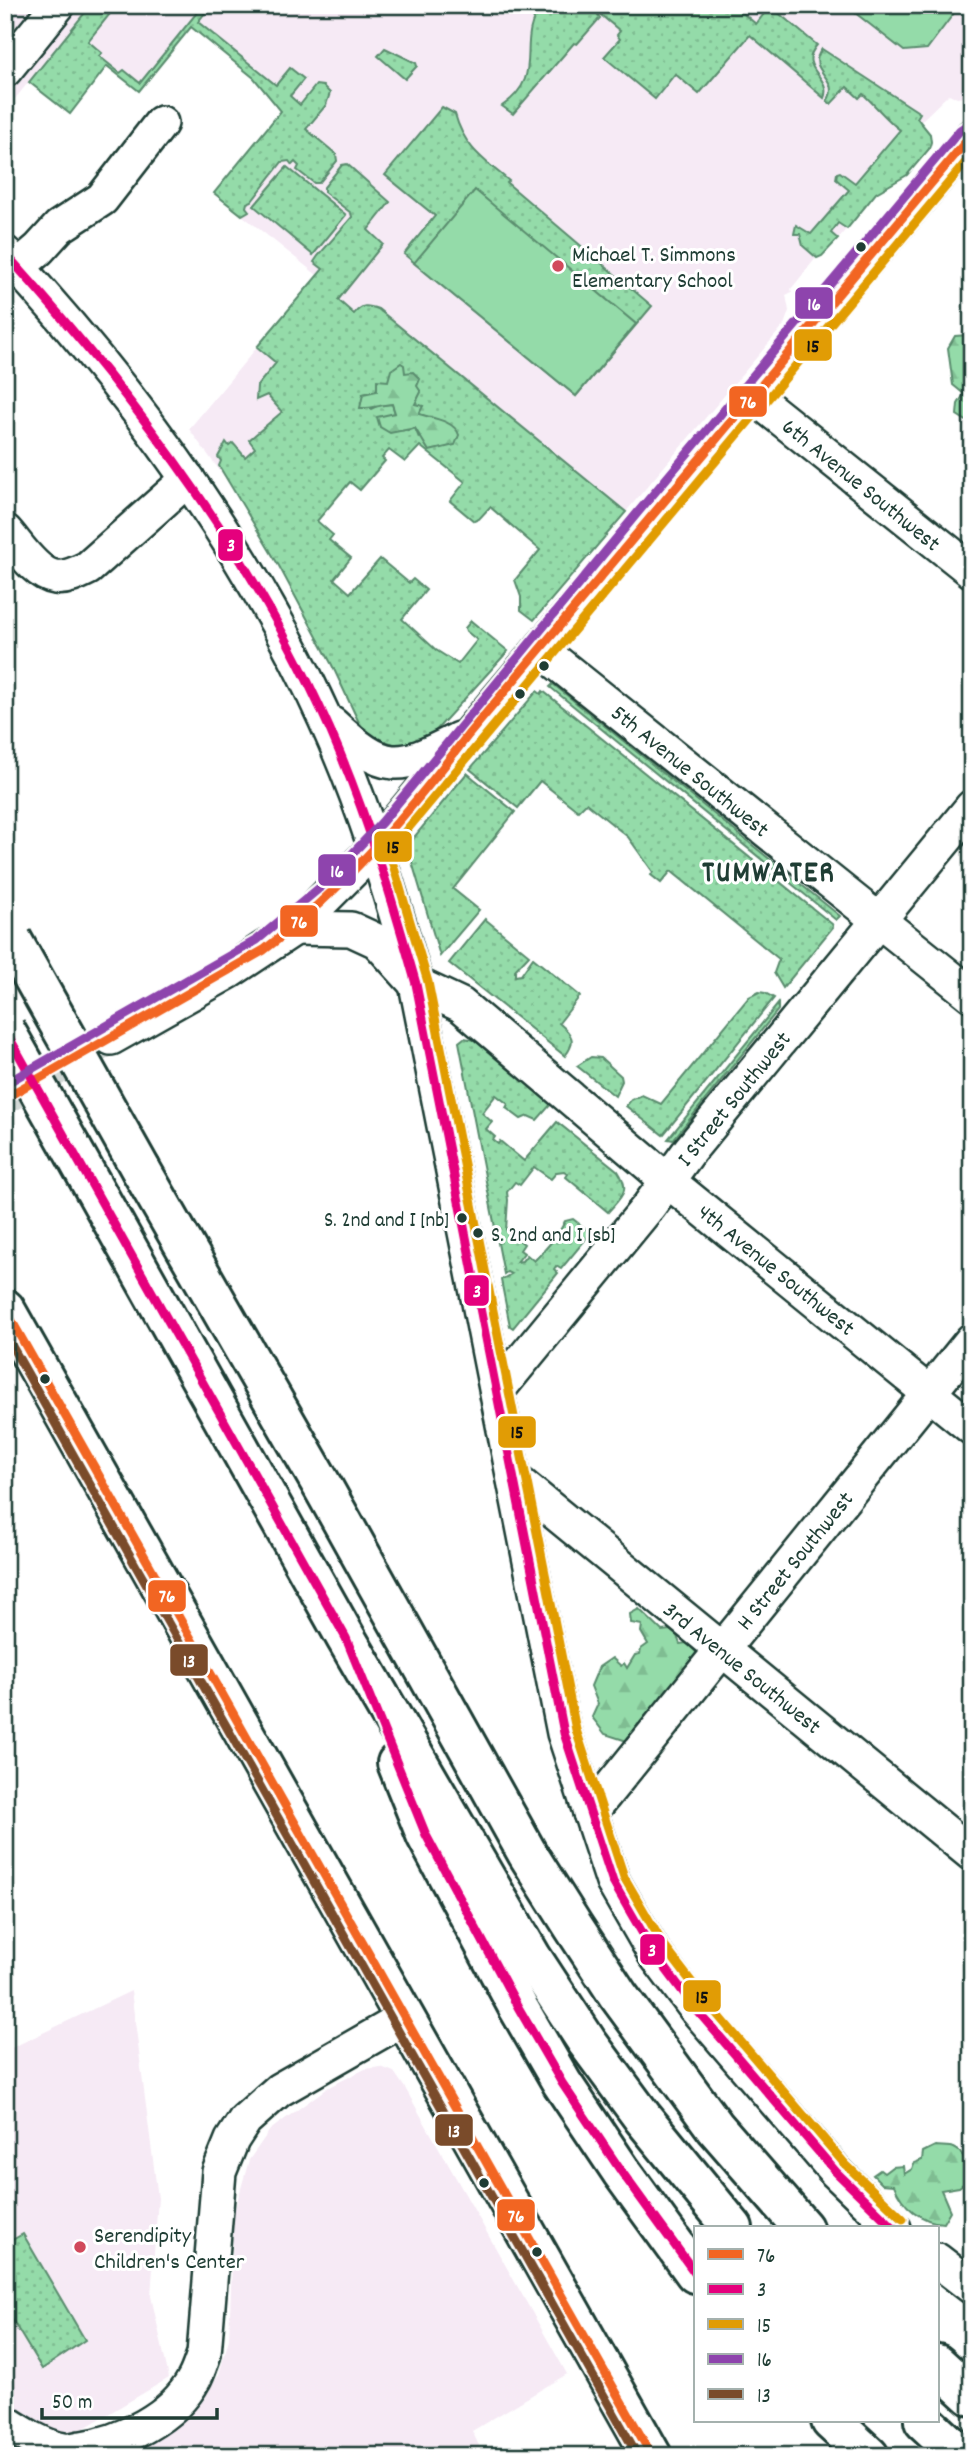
<svg xmlns="http://www.w3.org/2000/svg" width="977" height="2461" viewBox="0 0 977 2461" font-family="Dekko,sans-serif">
	<style>
		.built { fill: #f6eaf5 }
		.green { fill: url(#green-dots); stroke: #5a8c6e; stroke-width: 2; fill-rule: evenodd }
		.forest { fill: url(#forest-firs); stroke: #5a8c6e; stroke-width: 2 }
		.pitch { fill: #94dba9; stroke: #5a8c6e; stroke-width: 2 }
		.lines { fill: none; stroke-linecap: round; stroke-linejoin: round }
		.minor-tunnel { stroke: #d2d8d6; stroke-width: 33; stroke-dasharray: 33 17; stroke-linecap: butt }
		.minor-casing { stroke: #1f3d34; stroke-width: 38 }
		.major-casing { stroke: #1f3d34; stroke-width: 44 }
		.highway-casing { stroke: #1f3d34; stroke-width: 44 }
		.minor { stroke: #fff; stroke-width: 33 }
		.major { stroke: #fff; stroke-width: 38 }
		.highway { stroke: #fff; stroke-width: 38 }
		.highway-bridge-casing { stroke: #1f3d34; stroke-width: 44; stroke-linecap: butt }
		.highway-bridge { stroke: #fff; stroke-width: 38 }
		.bus-1-casing { stroke: #fff; stroke-width: 14 }
		.bus-2-casing { stroke: #fff; stroke-width: 14 }
		.bus-3-casing { stroke: #fff; stroke-width: 14 }
		.bus-4-casing { stroke: #fff; stroke-width: 14 }
		.bus-5-casing { stroke: #fff; stroke-width: 14 }
		.bus-1 { stroke: #f26522; stroke-width: 9 }
		.bus-2 { stroke: #e5007d; stroke-width: 9 }
		.bus-3 { stroke: #e19c05; stroke-width: 9 }
		.bus-4 { stroke: #8e44ad; stroke-width: 9 }
		.bus-5 { stroke: #7a4b2a; stroke-width: 9 }
		.bus-dot { fill: #1f3d34; stroke: #fff; stroke-width: 2.5 }
		.poi-dot { fill: #d1495b; stroke: #fff; stroke-width: 2.5 }
		.labels { text-anchor: middle; stroke-width: 6; stroke-linejoin: round; paint-order: stroke }
		.bus-label { font-size: 21px; fill: #1f3d34; stroke: #fff; text-anchor: end }
		.poi-label { font-size: 23px; fill: #1f3d34; stroke: #fff; text-anchor: start }
		.street-label { font-size: 23px; fill: #1f3d34; stroke: #fff }
		.district-label { font-size: 30px; font-weight: bold; letter-spacing: 2px; fill: #1f3d34; stroke: #fff }
		.line-badge { stroke: #fff; stroke-width: 2.5 }
		.badge-label { font-size: 19px; text-anchor: middle; font-weight: bold; fill: #fff }
		.pale-badge-label { font-size: 19px; text-anchor: middle; font-weight: bold; fill: #111 }
	</style>
	<defs>
		<pattern id="green-dots" width="8" height="8" patternUnits="userSpaceOnUse" patternTransform="scale(1.75)"><rect width="8" height="8" fill="#94dba9"/><path d="M2 2h.1M6 6h.1" fill="none" stroke="#7fbd92" stroke-width="1.8" stroke-linecap="round"/></pattern>
		<pattern id="forest-firs" width="22" height="20" patternUnits="userSpaceOnUse" patternTransform="scale(1.75)"><rect width="22" height="20" fill="#94dba9"/><path d="M5 1l3.5 6h-7zM16 11l3.5 6h-7z" fill="#7fbd92"/></pattern>
	</defs>
	<rect width="100%" height="100%" fill="#fff"/>
	<filter id="ink" filterUnits="userSpaceOnUse"><feTurbulence type="fractalNoise" baseFrequency=".0143" numOctaves="2"/><feDisplacementMap in="SourceGraphic" scale="14" xChannelSelector="R" yChannelSelector="G"/><feConvolveMatrix kernelMatrix="1 2 1 2 8 2 1 2 1" color-interpolation-filters="sRGB"/></filter>
	<g filter="url(#ink)">
		<g class="built">
			<path d="M5,5H972V96L957,98L949,94L921,121L930,134L931,142L929,149L907,175L876,193L838,239L822,256L816,258L791,289L792,292L786,295L789,311L784,325L602,540L340,353L234,490L189,429L317,275L214,193L281,111L254,78L191,27L139,91L67,35L5,111Z"/>
			<path d="M131,1991L158,2198L151,2296L169,2378L37,2456L5,2410V2051Z"/>
			<path d="M381,2067L394,2072L405,2088L567,2374L472,2431L484,2456H121L137,2452L163,2434L196,2407L219,2374L229,2339L234,2213L249,2160L270,2130L327,2088L365,2069Z"/>
		</g>
		<g class="green">
			<path d="M91,5H117L88,41L102,53L99,56L120,73L124,70L140,83L203,5H211L198,22L276,85L290,68L304,79L290,96L300,105L316,85L323,86L330,93L326,105L306,129L336,154L337,161L319,183H314L297,170L299,166L295,162L292,165L289,161L282,162L252,201L247,203L246,207L249,211L242,215L214,193L281,111L254,78L191,27L139,91L107,66L70,114L29,82Z"/>
			<path d="M542,5H607L598,15L600,18L577,44L574,43L513,114L502,106C548,75 513,42 542,5Z"/>
			<path d="M609,5H733L756,24L770,6L817,45C796,69 833,76 824,98L750,35L699,94L675,74L655,99L604,57L620,39L617,35L620,31L601,15Z"/>
			<path d="M385,48L416,63L417,66L405,79L378,56Z"/>
			<path d="M822,49L920,113L917,118L930,134L931,142L929,149L907,175L876,193L847,229L838,223L831,233L838,239L822,256L817,258L803,246L800,234H794L796,225L811,234L849,190L836,179L837,173L840,172L855,183L900,130C886,119 876,106 863,94L859,98L847,87L831,104L827,101C843,78 804,71 822,49Z"/>
			<path d="M442,107L455,114C464,147 483,159 509,181L507,183L652,306L576,396L404,254L435,216L385,175Z"/>
			<path d="M347,164L390,202L368,230L383,244L338,300L354,314C362,304 367,305 378,309L626,512L534,620L521,610V597L515,580L540,550L490,507L479,519L474,521L450,501L465,482L420,446L405,462L389,450L382,458L385,461L360,490L350,482L317,521L333,535L329,540L351,558L334,579L350,593L380,559L409,583L413,579L426,590L402,619L436,650L458,664L477,640L466,631L465,628L471,621L508,651L430,737L397,749L394,744L385,741L381,744L362,729L332,665L279,566L219,466L221,461L218,457L226,442L229,446L233,443L245,457L255,448L249,440L282,412L267,395L256,400L257,386L276,363L257,347L323,269L314,262L318,256L352,217L351,213L324,192V187L342,165ZM388,381L414,404L419,414L445,423L419,438L415,428L408,431L395,413L392,404L379,405L371,409L363,394L377,391Z"/>
			<path d="M287,167L346,215L313,255L254,206Z"/>
			<path d="M553,684L840,916L836,920L550,687Z"/>
			<path d="M537,691L541,694L543,691L832,924L833,927L783,988L774,973L779,959L671,871L661,883L651,875L653,872L628,837L586,803L578,811L540,781L518,808L470,769Z"/>
			<path d="M467,773L515,812L453,889L479,910L440,956L410,855V846L415,836Z"/>
			<path d="M485,919L529,955L515,970V976L521,975L533,958L580,996L559,1023C572,1034 577,1041 565,1056L449,963Z"/>
			<path d="M759,992L765,993L774,998L663,1135L626,1106L631,1100L642,1095L661,1104L749,997Z"/>
			<path d="M778,1004V1010L673,1140L668,1139Z"/>
			<path d="M464,1038L475,1040L553,1102L537,1120L528,1116L521,1119L506,1108L508,1104L496,1095L482,1113L492,1122L486,1129L495,1137L493,1140L498,1144L500,1141L524,1161L557,1122L618,1171C631,1191 622,1196 608,1212L566,1177L568,1174L564,1171L557,1172L551,1179L534,1167L520,1185L515,1182L507,1192L508,1200L506,1230L524,1244L520,1250L524,1253L517,1262L522,1261L527,1255L534,1261C546,1249 559,1235 565,1221L573,1219L591,1233L561,1269L556,1266L554,1269L558,1273L513,1328L510,1326L501,1280L511,1274L507,1272L504,1274L459,1042Z"/>
			<path d="M591,1057L601,1058L621,1076L622,1081L615,1096L577,1066Z"/>
			<path d="M23,2234L85,2340L42,2369L5,2308V2244Z"/>
		</g>
		<g class="forest">
			<path d="M968,335L972,341V435L971,424L957,415L958,404L964,394L953,385L948,348L955,336Z"/>
			<path d="M401,363L404,365L405,373L413,372L420,379L417,386L421,392L415,404L423,406L419,414C433,418 455,421 459,435L455,445L429,451L415,428L390,433L380,427L377,417L395,413L392,404C380,405 371,409 360,408L363,394L377,391V380L388,381L391,370Z"/>
			<path d="M639,1609L662,1631L670,1630L677,1636L680,1644L687,1643L696,1652L695,1666L655,1727L638,1724L627,1741L605,1734L592,1717L598,1704L591,1686L599,1667L612,1658L621,1666L624,1663L627,1668L635,1655L640,1654L641,1649L648,1644L641,1632L642,1625L631,1623L630,1614Z"/>
			<path d="M935,2146C941,2147 949,2146 954,2148C966,2153 969,2170 967,2181L959,2187L941,2190L950,2211L943,2223C921,2222 902,2206 894,2185L882,2184L873,2175L880,2170L884,2173L892,2167L903,2166L904,2174L912,2169L914,2163L922,2160L923,2152Z"/>
		</g>
		<g class="pitch">
			<path d="M845,5H960L927,49L904,51Z"/>
			<path d="M475,190L636,324L576,396L414,263Z"/>
		</g>
		<g class="lines">
			<path class="minor-tunnel" d="M5,1098L111,1038"/>
			<g class="minor-casing">
				<g id="minor">
					<path d="M5,70L58,5"/>
					<path d="M5,253C133,392 247,546 325,719C364,804 391,894 416,984L564,1733L613,1882L654,1953L696,2009L836,2172L894,2228"/>
					<path d="M18,267L39,249L59,227L102,199L161,123"/>
					<path d="M753,396L972,571"/>
					<path d="M5,531C18,545 35,574 55,577C66,579 78,573 88,568L188,479"/>
					<path d="M541,650L972,995"/>
					<path d="M332,724C385,773 397,771 459,739"/>
					<path d="M295,928L351,929L377,941L416,984L461,1005L668,1181L972,1428"/>
					<path d="M111,1038L230,971L295,928L375,848L468,735L972,136"/>
					<path d="M497,1391L649,1206L690,1150L972,807"/>
					<path d="M514,1479L972,1854"/>
					<path d="M590,1813L972,1340"/>
					<path d="M937,2260L972,2287"/>
					<path d="M5,2422C22,2433 44,2447 64,2450C69,2451 76,2449 81,2448C121,2443 174,2417 194,2379C198,2372 201,2362 204,2354L219,2172L232,2140L245,2120L279,2090L405,2018"/>
				</g>
			</g>
			<g class="major-casing">
				<path id="major" d="M5,1309L652,2456"/>
			</g>
			<g class="highway-casing">
				<g id="highway">
					<path d="M72,1149L346,1638L532,1958L587,2042L643,2118L733,2228"/>
					<path d="M141,1170L324,1489L527,1853L573,1926L618,1995L715,2127L803,2228"/>
					<path d="M397,1763L426,1835L518,2007L562,2083L621,2171L695,2273"/>
					<path d="M937,2364L972,2396"/>
					<path d="M831,2421L869,2456"/>
					<path d="M924,2421L962,2456"/>
				</g>
			</g>
			<use href="#minor" class="minor"/>
			<use href="#major" class="major"/>
			<use href="#highway" class="highway"/>
			<g class="highway-bridge-casing">
				<g id="highway-bridge">
					<path d="M12,940L141,1170"/>
					<path d="M5,1030L72,1149"/>
				</g>
			</g>
			<use href="#highway-bridge" class="highway-bridge"/>
			<g class="bus-1-casing">
				<g id="bus-1">
					<path d="M5,1098L264,950C344,889 407,815 468,735L969,138"/>
					<path d="M5,1309L652,2456"/>
				</g>
			</g>
			<g class="bus-2-casing">
				<g id="bus-2">
					<path d="M5,253C140,403 262,565 340,753C371,828 394,906 416,984L564,1733L613,1882L654,1953L696,2009L836,2172L894,2228"/>
					<path d="M5,1030L346,1638L426,1835L518,2007L562,2083L621,2171L695,2273"/>
				</g>
			</g>
			<g class="bus-3-casing">
				<path id="bus-3" d="M903,2219L845,2164L706,2001L664,1946L624,1877L576,1730L428,982L389,851L972,155"/>
			</g>
			<g class="bus-4-casing">
				<path id="bus-4" d="M5,1084L257,940L323,885L382,822L639,511L960,130L966,126H972"/>
			</g>
			<g class="bus-5-casing">
				<path id="bus-5" d="M5,1334L638,2456"/>
			</g>
			<use href="#bus-1" class="bus-1"/>
			<use href="#bus-2" class="bus-2"/>
			<use href="#bus-3" class="bus-3"/>
			<use href="#bus-4" class="bus-4"/>
			<use href="#bus-5" class="bus-5"/>
		</g>
	</g>
	<g class="bus-dot">
		<circle cx="861" cy="247" r="6"/>
		<circle cx="544" cy="666" r="6"/>
		<circle cx="520" cy="694" r="6"/>
		<circle cx="462" cy="1218" r="6"/>
		<circle cx="478" cy="1233" r="6"/>
		<circle cx="45" cy="1379" r="6"/>
		<circle cx="484" cy="2183" r="6"/>
		<circle cx="537" cy="2252" r="6"/>
	</g>
	<g class="poi-dot">
		<circle cx="558" cy="266" r="7"/>
		<circle cx="80" cy="2247" r="7"/>
	</g>
	<g class="labels">
		<g class="bus-label">
			<text x="449" y="1226">S. 2nd and I [nb]</text>
			<text x="491" y="1241" text-anchor="start">S. 2nd and I [sb]</text>
		</g>
		<g class="poi-label">
			<text x="572" y="261">Michael T. Simmons<tspan x="572" dy="26">Elementary School</tspan></text>
			<text x="94" y="2242">Serendipity<tspan x="94" dy="26">Children's Center</tspan></text>
		</g>
		<g class="street-label">
			<text transform="translate(862 484) rotate(39)" y="8">6th Avenue Southwest</text>
			<text transform="translate(691 770) rotate(39)" y="8">5th Avenue Southwest</text>
			<text transform="translate(733 1098) rotate(-51)" y="8">I Street Southwest</text>
			<text transform="translate(777 1269) rotate(39)" y="8">4th Avenue Southwest</text>
			<text transform="translate(794 1560) rotate(-51)" y="8">H Street Southwest</text>
			<text transform="translate(743 1667) rotate(39)" y="8">3rd Avenue Southwest</text>
		</g>
		<g class="district-label">
			<text x="769" y="881">TUMWATER</text>
		</g>
	</g>
	<g class="line-badge">
		<rect x="794" y="286" width="40" height="34" rx="7" fill="#8e44ad"/>
		<rect x="793" y="328" width="40" height="34" rx="7" fill="#e19c05"/>
		<rect x="728" y="385" width="40" height="33" rx="7" fill="#f26522"/>
		<rect x="217" y="528" width="27" height="34" rx="7" fill="#e5007d"/>
		<rect x="373" y="830" width="40" height="33" rx="7" fill="#e19c05"/>
		<rect x="317" y="853" width="40" height="34" rx="7" fill="#8e44ad"/>
		<rect x="279" y="904" width="40" height="34" rx="7" fill="#f26522"/>
		<rect x="463" y="1274" width="27" height="33" rx="7" fill="#e5007d"/>
		<rect x="497" y="1415" width="40" height="34" rx="7" fill="#e19c05"/>
		<rect x="147" y="1579" width="40" height="34" rx="7" fill="#f26522"/>
		<rect x="169" y="1643" width="40" height="34" rx="7" fill="#7a4b2a"/>
		<rect x="639" y="1933" width="27" height="33" rx="7" fill="#e5007d"/>
		<rect x="682" y="1979" width="40" height="34" rx="7" fill="#e19c05"/>
		<rect x="434" y="2113" width="40" height="34" rx="7" fill="#7a4b2a"/>
		<rect x="496" y="2198" width="40" height="34" rx="7" fill="#f26522"/>
	</g>
	<g class="badge-label">
		<text x="814" y="310">16</text>
		<text x="748" y="408">76</text>
		<text x="231" y="551">3</text>
		<text x="337" y="877">16</text>
		<text x="299" y="928">76</text>
		<text x="477" y="1297">3</text>
		<text x="167" y="1602">76</text>
		<text x="189" y="1667">13</text>
		<text x="652" y="1956">3</text>
		<text x="454" y="2137">13</text>
		<text x="516" y="2222">76</text>
	</g>
	<g class="pale-badge-label">
		<text x="813" y="352">15</text>
		<text x="393" y="853">15</text>
		<text x="517" y="1438">15</text>
		<text x="702" y="2003">15</text>
	</g>
	<rect width="977" height="2461" fill="none" stroke="#fff" stroke-width="28"/>
	<rect x="14" y="14" width="949" height="2433" fill="none" stroke="#1f3d34" stroke-width="2.5" filter="url(#ink)"/>
	<rect x="694" y="2226" width="245" height="196" fill="#ffffff" stroke="#a5b1ae" stroke-width="2"/>
	<rect x="708" y="2249" width="35" height="10" fill="#f26522" stroke="#a5b1ae" stroke-width="2"/>
	<text x="757" y="2262" font-size="21" fill="#1f3d34">76</text>
	<rect x="708" y="2284" width="35" height="10" fill="#e5007d" stroke="#a5b1ae" stroke-width="2"/>
	<text x="757" y="2296" font-size="21" fill="#1f3d34">3</text>
	<rect x="708" y="2319" width="35" height="10" fill="#e19c05" stroke="#a5b1ae" stroke-width="2"/>
	<text x="757" y="2332" font-size="21" fill="#1f3d34">15</text>
	<rect x="708" y="2354" width="35" height="10" fill="#8e44ad" stroke="#a5b1ae" stroke-width="2"/>
	<text x="757" y="2366" font-size="21" fill="#1f3d34">16</text>
	<rect x="708" y="2389" width="35" height="10" fill="#7a4b2a" stroke="#a5b1ae" stroke-width="2"/>
	<text x="757" y="2402" font-size="21" fill="#1f3d34">13</text>
	<path d="M42 2408v10h175v-10" fill="none" stroke="#1f3d34" stroke-width="3.5"/>
	<text x="52" y="2408" font-size="21" fill="#1f3d34" stroke="#ffffff" stroke-width="5" paint-order="stroke">50 m</text>
</svg>
